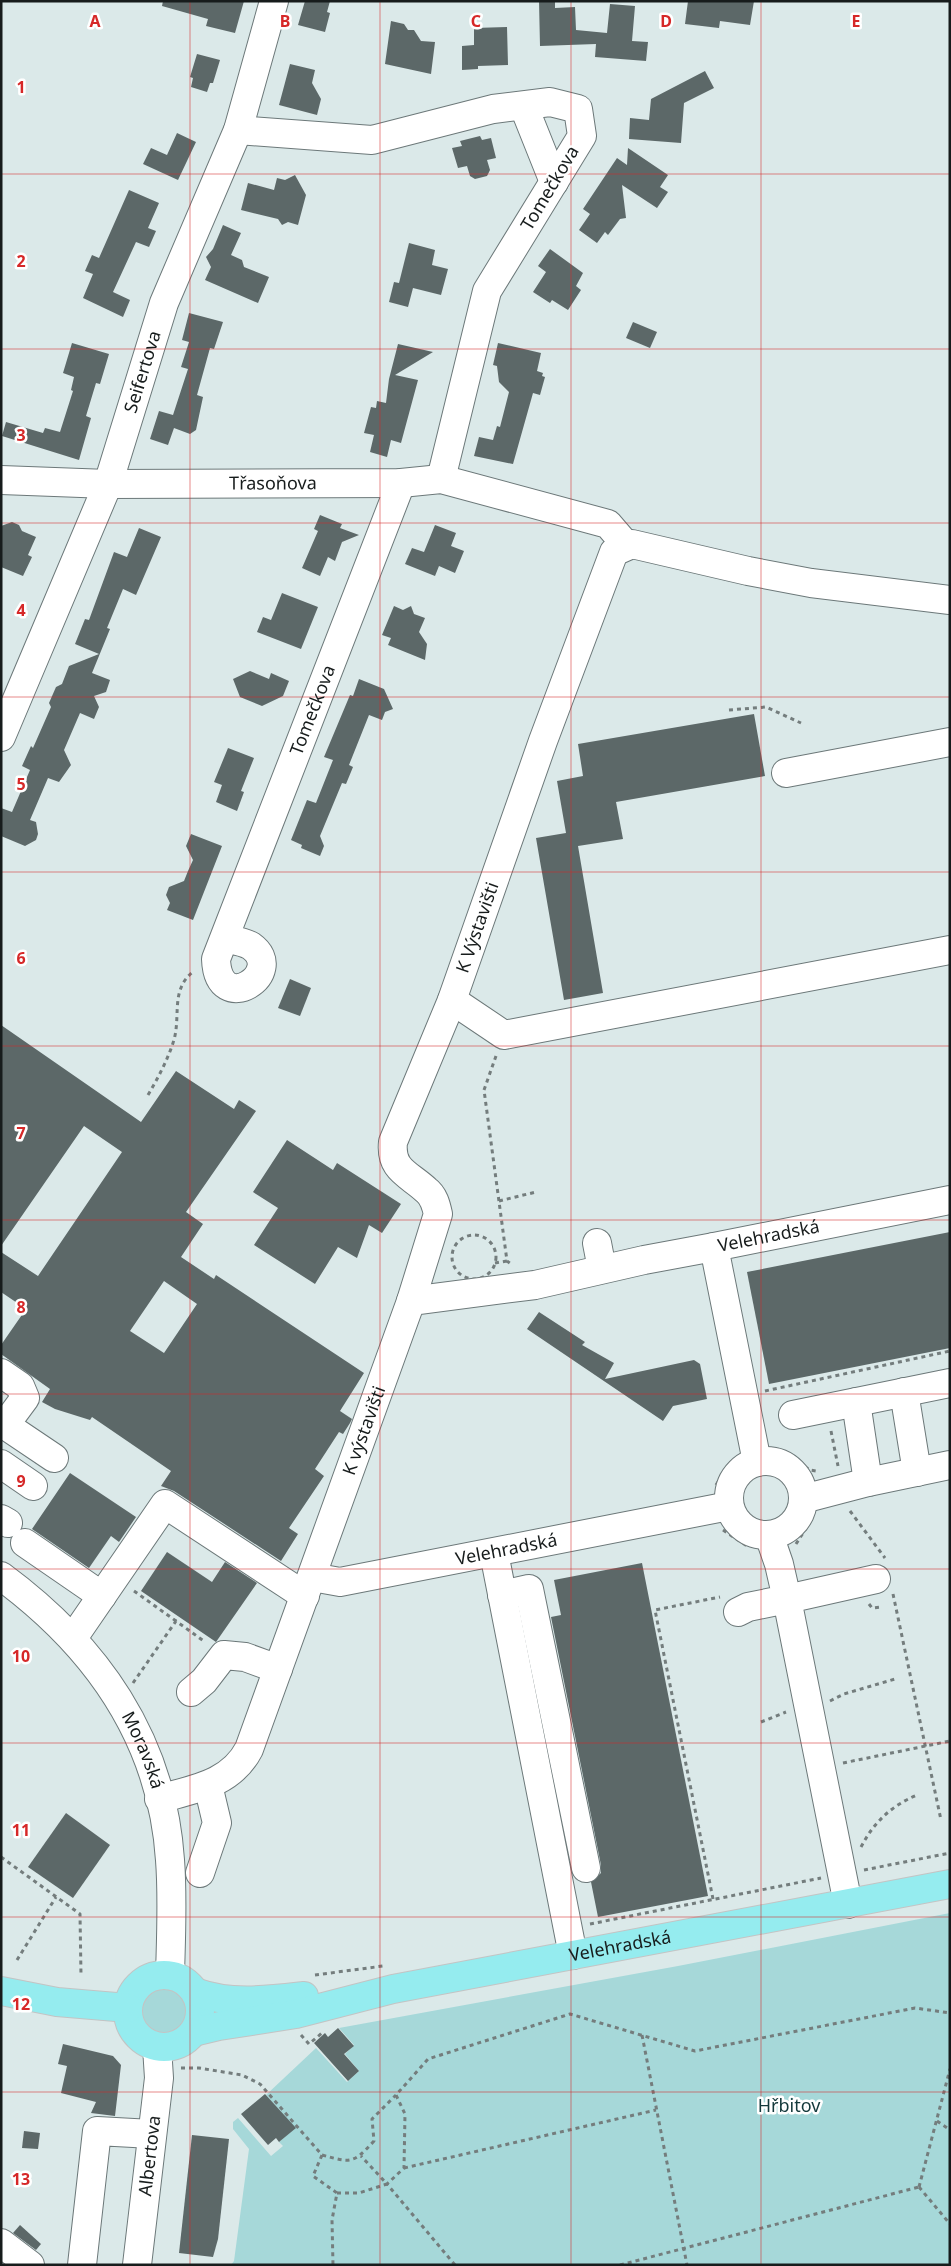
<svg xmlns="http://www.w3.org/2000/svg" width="951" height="2266" viewBox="0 0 951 2266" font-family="'Noto Sans',sans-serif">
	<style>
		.green { fill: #a6d8d9 }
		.building { fill: #5c6868; fill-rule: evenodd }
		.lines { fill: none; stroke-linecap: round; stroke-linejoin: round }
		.minor-casing { stroke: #6c7879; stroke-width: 30 }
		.major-casing { stroke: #c3c4c4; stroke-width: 30 }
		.path { stroke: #747d7d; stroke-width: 3; stroke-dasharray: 4 4; stroke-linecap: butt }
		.minor { stroke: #fff; stroke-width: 28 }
		.major { stroke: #95ecef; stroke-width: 28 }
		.grid { fill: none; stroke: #d62828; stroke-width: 1; stroke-opacity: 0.55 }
		.labels { text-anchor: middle; stroke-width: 5; stroke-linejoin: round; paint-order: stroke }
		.street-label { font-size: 18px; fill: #171c1c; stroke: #fff }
		.park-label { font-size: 18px; fill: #13393b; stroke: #fff }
		.grid-label { font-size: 16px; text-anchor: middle; font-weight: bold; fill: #d62828; stroke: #fff; stroke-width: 5; stroke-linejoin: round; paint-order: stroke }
	</style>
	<rect width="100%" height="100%" fill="#dbe9e9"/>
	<g class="green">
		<path d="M950,1913V2265H231L234,2261L249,2149L233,2129V2122L238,2118L271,2156L283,2146L279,2142L295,2128L266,2095L316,2048L347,2082L359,2071L345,2054L354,2045L339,2028L678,1966Z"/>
		<circle cx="164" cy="2011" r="26"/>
	</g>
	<g class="building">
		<path d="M163,1H244L235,33L206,26L208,19L162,6Z"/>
		<path d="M305,1H330L327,12L330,13L325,32L298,25Z"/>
		<path d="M539,1H555V8L575,7L576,30L607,33L610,4L635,6L632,41L648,42L646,61L595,57L596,44L540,46Z"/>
		<path d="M688,1H754L750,25L720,21L719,28L685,24Z"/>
		<path d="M391,21L404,24L408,30H414L421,41L435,42L431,74L385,64Z"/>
		<path d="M507,27L508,65L478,66V69L462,70V46L474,45V28Z"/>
		<path d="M197,54L220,60L213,83H210L207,92L191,87L193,78L190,77Z"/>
		<path d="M290,64L315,70L312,83L321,99L317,115L279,105Z"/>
		<path d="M705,71L714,88L684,103L681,143L629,139L630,118L649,120L651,99Z"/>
		<path d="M177,133L196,142L178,180L143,164L151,148L167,155Z"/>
		<path d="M480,136L482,140L491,138L496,158L487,160L490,170L487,176L475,179L470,176L467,166L458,168L452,148L462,146L460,141Z"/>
		<path d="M628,148L668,175L660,187L668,192L657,208L622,185L626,218L620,219L608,235L605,232L597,243L579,230L590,214L583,209L617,158L627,165Z"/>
		<path d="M295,175L306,195L298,225L288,222L282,225L278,219L241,210L248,183L274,190L277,178L285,180Z"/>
		<path d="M129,190L159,203L148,228L156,231L149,247L136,242L113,292L130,300L123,317L83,298L93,274L85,271L92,255L99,258Z"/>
		<path d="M223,225L241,233L231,255L242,260L244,267L269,277L258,303L205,280L211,267L206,257L213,249Z"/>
		<path d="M409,243L435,250L432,265L448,269L441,295L413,288L408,307L389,302L394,282L399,283Z"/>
		<path d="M550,249L583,273L576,286L581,290L568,310L552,300L550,303L533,292L546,272L538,266Z"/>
		<path d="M189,313L223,322L214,349L210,348L197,395L203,397L196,430L190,434L174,428L168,445L150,439L159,411L173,415L188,369L181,367L189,342L182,340Z"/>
		<path d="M633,322L657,332L650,348L626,338Z"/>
		<path d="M72,343L109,354L100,384L96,383L86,416L91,418L79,460L2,436L6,422L43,433L45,428L60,432L73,391L71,390L74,377L63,373Z"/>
		<path d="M498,343L541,353L537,371L543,373L542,376L545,377L540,395L533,393L513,464L474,456L479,437L493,440L497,426L500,427L509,392L499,382L497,366L493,365Z"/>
		<path d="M398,344L433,352L395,375L418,380L401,443L391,440L387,457L370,452L374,435L364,433L371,407L376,408L377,401L386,403L389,379Z"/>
		<path d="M320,515L342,524L340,528L359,535L342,542L335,561L328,557L320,576L302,568L318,531L314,529Z"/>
		<path d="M12,522L19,525L22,531L36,537L28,555L32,557L23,576L1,567V526Z"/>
		<path d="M435,525L456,533L451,546L464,551L455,573L439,566L435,576L405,564L412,548L424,552Z"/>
		<path d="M139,528L161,537L136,595L123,589L107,628L110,629L92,673L110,680L106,692L94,696L99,707L94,719L80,713L64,750L71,765L59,782L48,778L30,820L36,822L38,834L36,840L25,846L1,836V808L12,812L30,770L22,766L31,746L33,748L51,707L49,703L56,687L62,684L69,666L99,654L75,644L85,619L89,620L114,552L127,557Z"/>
		<path d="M282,593L318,607L301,649L257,632L263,617L271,620Z"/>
		<path d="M394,606L403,610L411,606L414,614L425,618L419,632L427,644L425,660L388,645L391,638L382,635Z"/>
		<path d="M250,671L269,679L271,673L289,681L283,696L262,706L240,697L233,679Z"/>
		<path d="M359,679L384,689L393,709L385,712L382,720L369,715L349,765L353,767L346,784L342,783L320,836L324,846L320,856L301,848L302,845L291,840L307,800L316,803L333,760L324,757L350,695L353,696Z"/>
		<path d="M754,714L765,776L616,802L623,839L578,846L603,993L564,1000L536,838L566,833L557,781L583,776L578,744Z"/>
		<path d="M228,748L254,758L241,791L244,792L237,811L216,802L222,785L214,782Z"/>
		<path d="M191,834L222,846L193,920L167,910L170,903L166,895L169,887L184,881L188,871L193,860L186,846Z"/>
		<path d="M290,979L311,988L300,1016L278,1008Z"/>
		<path d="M1,1025L141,1122L176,1071L234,1109L239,1100L256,1111L186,1212L203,1224L181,1257L214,1279L216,1275L364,1373L340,1411L352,1419L350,1423L343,1434L339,1432L315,1469L324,1476L289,1528L298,1534L281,1561L174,1491L161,1486L171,1471L92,1417L90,1420L55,1409L42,1402L50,1389L1,1354V1345L26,1309L1,1292V1252L38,1276L122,1152L84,1126L1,1246ZM164,1281L197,1304L164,1353L130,1331Z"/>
		<path d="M287,1140L333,1170L337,1163L401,1204L382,1233L369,1225L357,1258L338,1247L315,1284L254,1245L278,1208L253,1192Z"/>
		<path d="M950,1232V1348L769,1384L747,1272Z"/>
		<path d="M539,1312L585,1342L582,1345L614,1363L605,1379L694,1360L700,1364L707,1399L673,1406L663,1421L527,1329Z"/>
		<path d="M70,1473L136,1517L119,1542L111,1536L89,1568L32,1529Z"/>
		<path d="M167,1552L212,1582L225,1562L257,1583L216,1642L141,1591Z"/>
		<path d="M642,1563L708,1896L598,1917L591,1882L601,1873V1865L551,1617L561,1615L554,1580Z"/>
		<path d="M66,1813L110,1845L73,1898L28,1867Z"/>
		<path d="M338,2028L354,2046L344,2054L359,2071L348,2081L314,2043L325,2033L328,2037Z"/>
		<path d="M63,2044L113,2056L121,2065L115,2116L91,2113L96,2102L61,2093L67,2066L58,2064Z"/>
		<path d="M265,2094L296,2128L279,2142L276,2138L268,2145L241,2114Z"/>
		<path d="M24,2131L40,2133L38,2149L22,2148Z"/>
		<path d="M192,2135L229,2139L218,2239L213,2257L179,2253Z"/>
		<path d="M20,2225L41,2244L36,2250L13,2233Z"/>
	</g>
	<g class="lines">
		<g class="minor-casing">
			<g id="minor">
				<path d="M524,107L554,182"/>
				<path d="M238,130L372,140L493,109L550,102L578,109L582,136L487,291L441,479"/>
				<path id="s1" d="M1,480L108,484L401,483L441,479L608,524L626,545"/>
				<path id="s2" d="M1,737L108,484L164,303L238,130L274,1"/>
				<path d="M786,773L950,742"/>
				<path id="s3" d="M225,938C233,940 245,942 251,946C288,972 218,1019 216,959L401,483"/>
				<path d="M452,1000L504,1035L950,950"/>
				<path d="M597,1243L602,1269"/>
				<path id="s4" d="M411,1301L438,1214C436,1205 434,1196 426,1190C409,1174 390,1170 393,1142L452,1000L543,741L614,552L632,544L748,571L811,583L950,600"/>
				<path d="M1,1373L20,1386L25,1398L5,1425L54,1458"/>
				<path d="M904,1392L917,1472"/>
				<path d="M856,1402L868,1482"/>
				<path d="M793,1415L950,1383"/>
				<circle cx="766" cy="1498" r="37"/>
				<path id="s5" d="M757,1462L714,1247L950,1200"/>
				<path d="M1,1464L33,1486"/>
				<path d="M803,1499L868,1482L950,1465"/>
				<path d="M1,1519L8,1523"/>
				<path d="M25,1543L102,1596"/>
				<path d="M494,1553L573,1955"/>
				<path id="s6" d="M1,1576C96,1646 162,1739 170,1860C173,1898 171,1937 170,1975"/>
				<path id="s7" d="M312,1577L340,1582L729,1506"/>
				<path d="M502,1595L529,1589L586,1868"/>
				<path d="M738,1612L748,1607L787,1599L779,1564L769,1535"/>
				<path d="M73,1638L165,1504L305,1596"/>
				<path d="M191,1692L204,1681L224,1655L245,1657L278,1669"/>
				<path id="s8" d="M159,1799C194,1789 231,1784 249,1749L411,1301L535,1285L644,1260L714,1247"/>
				<path d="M200,1873L217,1823L208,1785"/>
				<path d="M848,1904L787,1599L876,1579"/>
				<path d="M1,2243L30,2265"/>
				<path d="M82,2265L97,2131L152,2134"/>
				<path id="s9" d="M137,2265L159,2078L157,2047"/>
			</g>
		</g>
		<g class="major-casing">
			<g id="major">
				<circle cx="164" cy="2011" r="36"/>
				<path d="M1,1991L57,2002L128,2008"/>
				<path d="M195,1992C230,2005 268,2000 304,1996"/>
				<path id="s10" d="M194,2032L219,2026L296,2014L393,1989L950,1884"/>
			</g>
		</g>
		<g class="path">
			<path d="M729,710L766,707L801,723"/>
			<path d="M496,1056L484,1090L507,1261L511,1264"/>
			<path d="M148,1095C158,1078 167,1061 173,1043C182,1017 169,990 194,971"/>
			<path d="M499,1201L536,1192"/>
			<circle cx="474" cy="1257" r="22"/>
			<path d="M495,1263L507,1261"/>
			<path d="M765,1391L950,1351"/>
			<path d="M831,1431L838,1466"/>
			<path d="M778,1449L810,1470L816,1471"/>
			<path d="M716,1485L733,1459"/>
			<path d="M850,1511L885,1558"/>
			<path d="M723,1530L747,1546"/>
			<path d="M796,1544L810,1522"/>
			<path d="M134,1591L176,1621"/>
			<path d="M893,1594L941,1820"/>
			<path d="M869,1604L872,1608L881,1607"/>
			<path d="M133,1683L176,1621L205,1642"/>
			<path d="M830,1701L844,1694L895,1679"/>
			<path d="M761,1722L786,1712"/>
			<path d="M843,1763L950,1741"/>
			<path d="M861,1847C874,1822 891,1806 917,1795"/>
			<path d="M1,1857L80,1914L81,1976"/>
			<path d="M864,1870L950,1853"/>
			<path d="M713,1899L655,1610L720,1597"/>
			<path d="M590,1924L821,1878"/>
			<path d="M17,1960L56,1897"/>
			<path d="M315,1975L383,1966"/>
			<path d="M301,2035L309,2044L322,2033"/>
			<path d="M642,2035L687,2265"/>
			<path d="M181,2068H199L242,2075L260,2084L322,2155L313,2176L337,2193L332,2220L333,2265"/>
			<path d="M937,2121L950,2130"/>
			<path d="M322,2155C351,2163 353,2164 374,2141L372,2119L396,2095"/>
			<path d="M404,2168L656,2110"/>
			<path d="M919,2187L950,2069"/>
			<path d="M919,2187L950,2224"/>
			<path d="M337,2193H359L387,2184L361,2156"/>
			<path d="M455,2265L387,2184L404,2168L405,2114L396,2095L428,2059L570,2014L695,2051L915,2008L950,2013"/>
			<path d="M620,2265L919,2187"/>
		</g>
		<use href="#minor" class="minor"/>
		<use href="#major" class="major"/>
	</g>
	<path class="grid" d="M190,1V2265M380,1V2265M571,1V2265M761,1V2265M1,174H950M1,349H950M1,523H950M1,697H950M1,872H950M1,1046H950M1,1220H950M1,1394H950M1,1569H950M1,1743H950M1,1917H950M1,2092H950"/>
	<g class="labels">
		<g class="street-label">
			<text transform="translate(550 188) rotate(-59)" y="6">Tomečkova</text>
			<text dy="6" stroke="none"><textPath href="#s2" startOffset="392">Seifertova</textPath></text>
			<text dy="6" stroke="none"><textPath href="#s1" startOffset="272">Třasoňova</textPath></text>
			<text dy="6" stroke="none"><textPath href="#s3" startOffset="394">Tomečkova</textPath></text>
			<text dy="6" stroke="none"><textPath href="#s4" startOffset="411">K Výstavišti</textPath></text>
			<text dy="6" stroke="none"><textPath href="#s5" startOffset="275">Velehradská</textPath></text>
			<text dy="6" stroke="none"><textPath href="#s8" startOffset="445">K výstavišti</textPath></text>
			<text dy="6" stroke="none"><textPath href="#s7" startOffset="198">Velehradská</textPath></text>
			<text dy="6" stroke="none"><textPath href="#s6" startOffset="228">Moravská</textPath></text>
			<text dy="6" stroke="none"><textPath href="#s10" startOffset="435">Velehradská</textPath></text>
			<text dy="6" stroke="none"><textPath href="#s9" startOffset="110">Albertova</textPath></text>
		</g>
		<g class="park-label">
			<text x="789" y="2112">Hřbitov</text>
		</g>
	</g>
	<g class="grid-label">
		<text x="95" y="27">A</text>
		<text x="285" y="27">B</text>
		<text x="476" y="27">C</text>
		<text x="666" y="27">D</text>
		<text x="856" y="27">E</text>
		<text x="21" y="93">1</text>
		<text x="21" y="267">2</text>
		<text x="21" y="441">3</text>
		<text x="21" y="616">4</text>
		<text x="21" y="790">5</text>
		<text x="21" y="964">6</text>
		<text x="21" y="1139">7</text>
		<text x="21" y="1313">8</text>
		<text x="21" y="1487">9</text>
		<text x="21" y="1662">10</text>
		<text x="21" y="1836">11</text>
		<text x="21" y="2010">12</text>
		<text x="21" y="2185">13</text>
	</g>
	<rect width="951" height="2266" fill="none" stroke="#171c1c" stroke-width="5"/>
</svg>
